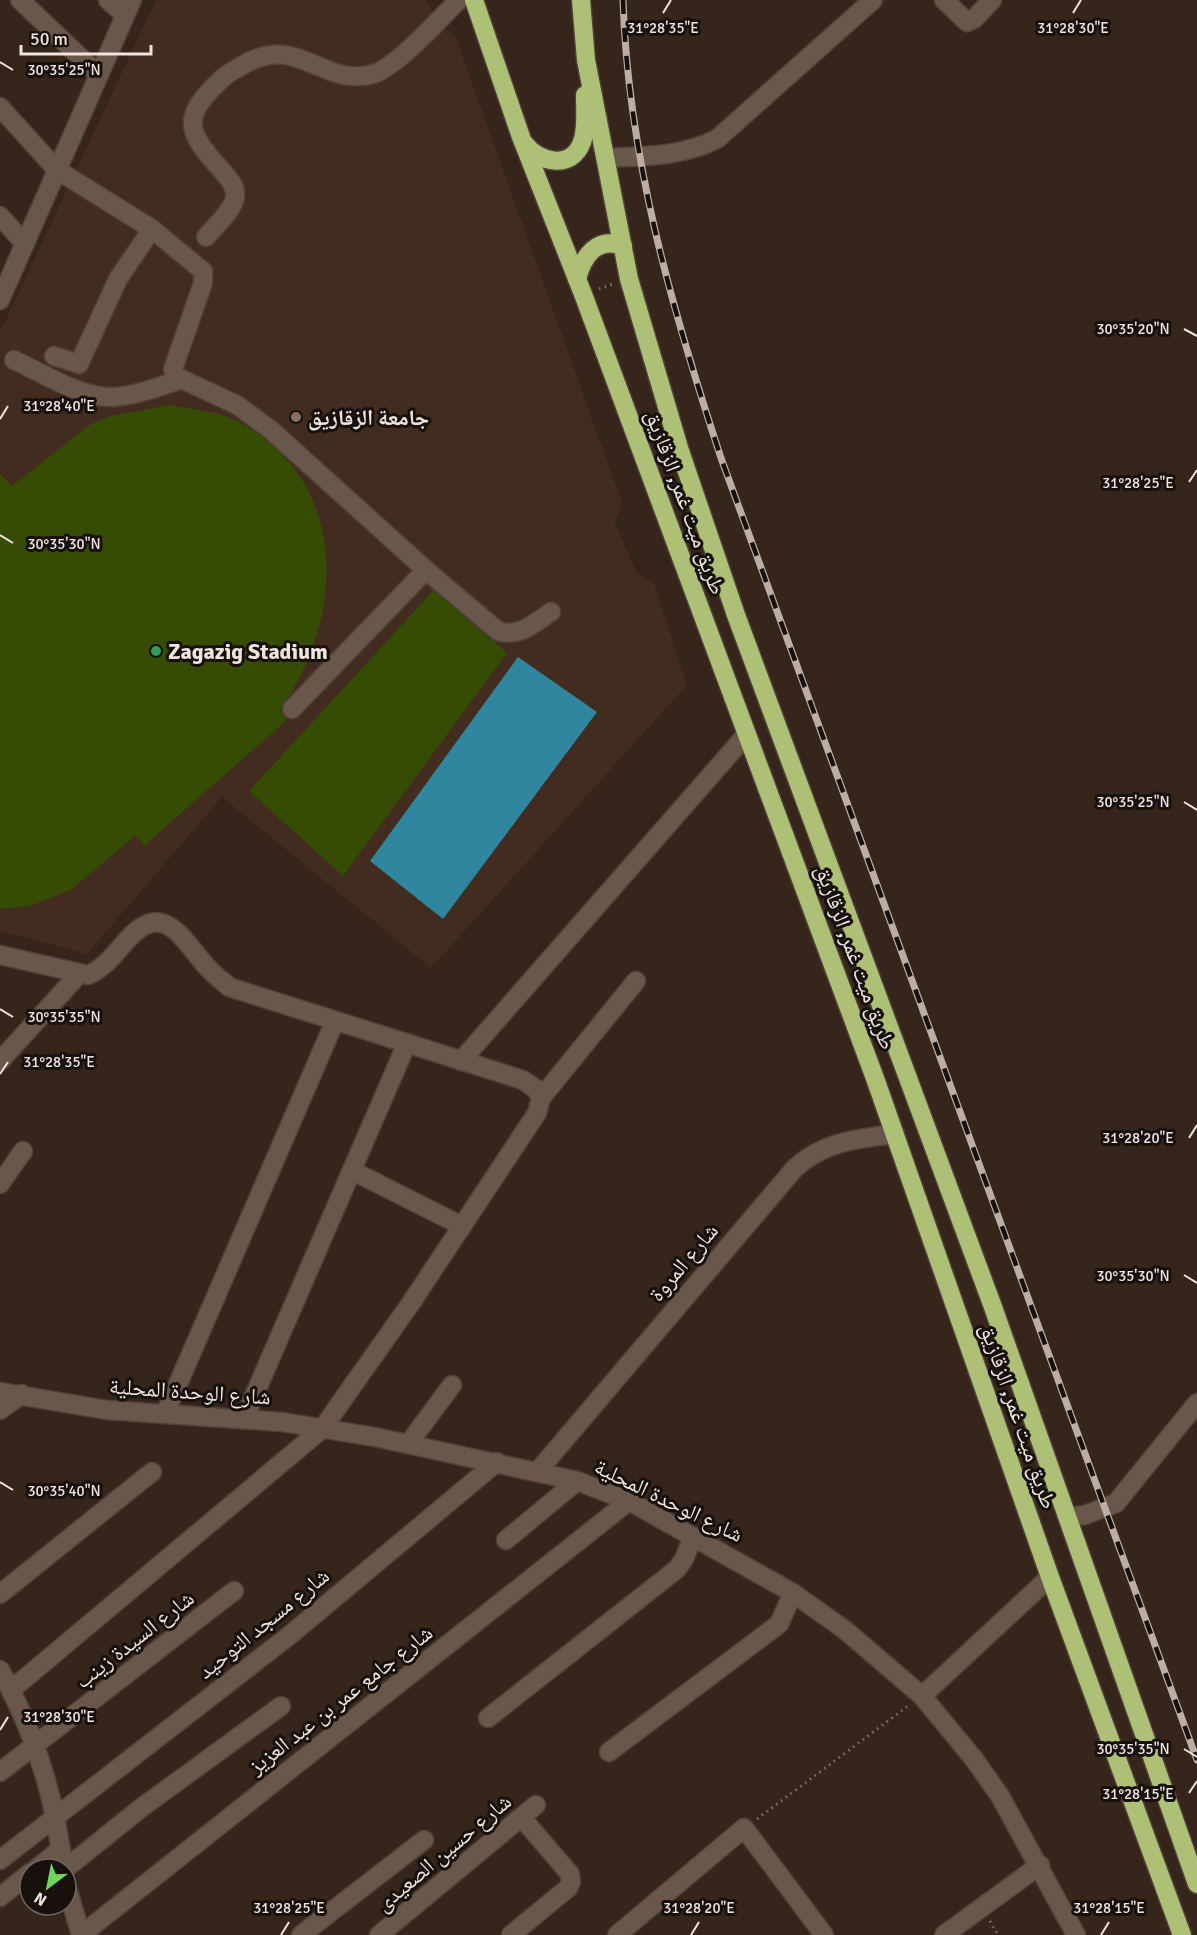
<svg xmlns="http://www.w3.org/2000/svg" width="1197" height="1935" viewBox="0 0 1197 1935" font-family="Signika,'Noto Naskh Arabic',sans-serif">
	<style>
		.built { fill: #422c1f }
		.green { fill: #364b03 }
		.water { fill: #2f869e }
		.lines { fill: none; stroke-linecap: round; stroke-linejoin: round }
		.minor-casing { stroke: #4f4139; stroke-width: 21 }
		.highway-casing { stroke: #4f4139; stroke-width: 21 }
		.path { stroke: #81736b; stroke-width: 3; stroke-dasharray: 1.5 4.5; stroke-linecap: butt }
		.minor { stroke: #6a574c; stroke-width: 18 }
		.highway { stroke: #aebf76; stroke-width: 18 }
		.rail-casing { stroke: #baaea6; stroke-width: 7 }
		.rail { stroke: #17100c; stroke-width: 4.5; stroke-dasharray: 14; stroke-linecap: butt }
		.ticks { fill: none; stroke: #efe4de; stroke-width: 2 }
		.education-dot { fill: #8d6e63; stroke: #17100c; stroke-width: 2 }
		.leisure-dot { fill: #2e9e5b; stroke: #17100c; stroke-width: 2 }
		.labels { text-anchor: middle; stroke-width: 6; stroke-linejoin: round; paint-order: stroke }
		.poi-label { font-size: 22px; font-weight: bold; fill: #efe4de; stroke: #17100c; text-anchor: start }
		.street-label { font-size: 22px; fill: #efe4de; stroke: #17100c }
		.ticks-label { font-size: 15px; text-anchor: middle; fill: #efe4de; stroke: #17100c; stroke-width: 6; stroke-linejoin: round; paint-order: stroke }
	</style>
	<rect width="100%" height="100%" fill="#35251b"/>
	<path class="built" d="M156,0H426L439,25L455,35L622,503L615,522L636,572L654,583L687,685L431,968L222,797L87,954L0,931V332Z"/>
	<g class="green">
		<path d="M169,405C188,409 210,410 228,417C350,471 348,615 280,710L287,720L145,845L135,836L72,889L31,906L0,909V474L12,486L91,424L111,416Z"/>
		<path d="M434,590L507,653L343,876L249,791Z"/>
	</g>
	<path class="water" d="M518,657L597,712L443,919L370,861Z"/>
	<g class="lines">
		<g class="minor-casing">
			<g id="minor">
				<path d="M20,0L99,75"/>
				<path d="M108,0L125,15"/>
				<path d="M944,0L967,22L974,19L992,0"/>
				<path d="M0,107L57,170L152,229L203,271V283L173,369L175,376L237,405L271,430L426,570L498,631C519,638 534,623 551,612"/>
				<path d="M605,158C645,156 681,157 717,139L873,0"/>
				<path d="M0,216L25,244"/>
				<path d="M206,237C215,226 233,211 235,197C236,187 230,180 224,173C186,131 179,118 224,77C229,72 237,69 243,65C298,32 322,88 373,74C396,68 440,18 459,0"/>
				<path d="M0,300L132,0"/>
				<path d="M54,356L79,364L118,279L152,229"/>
				<path d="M14,360C43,373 80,398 113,397C135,396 158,387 180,380"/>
				<path d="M292,709L426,570"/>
				<path d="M0,955L88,975C105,968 116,952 128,939C166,897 185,945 209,969C215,976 223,981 229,987L523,1080L536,1089L541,1098L537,1113L411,1303L322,1429L11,1690"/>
				<path d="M0,1061L79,974"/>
				<path d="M461,1061L747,734"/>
				<path d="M541,1098L636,981"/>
				<path d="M353,1171L462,1226"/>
				<path d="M0,1184L23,1151"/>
				<path d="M0,1392L107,1410L282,1422L375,1437L577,1481L629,1501L793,1593L845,1630L922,1696L974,1759L1000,1796L1076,1935"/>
				<path d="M0,1410L22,1394"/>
				<path d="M165,1414L335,1021"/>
				<path d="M244,1419L407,1043"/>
				<path d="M409,1443L452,1385"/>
				<path d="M538,1471L795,1168C825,1141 857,1139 895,1134"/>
				<path d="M1068,1517L1085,1515L1116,1503L1197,1403"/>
				<path d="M506,1540L577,1481"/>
				<path d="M0,1594L152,1472"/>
				<path d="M0,1670C34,1731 56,1799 63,1869"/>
				<path d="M922,1696L1050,1577"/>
				<path d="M488,1718L677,1569L684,1559L693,1537"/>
				<path d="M609,1752L779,1624L793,1593"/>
				<path d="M0,1772L234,1591"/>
				<path d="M0,1860L290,1635L497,1462"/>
				<path d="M36,1869L61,1849"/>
				<path d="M65,1869L141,1808L281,1706"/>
				<path d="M66,1884L81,1935"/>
				<path d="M0,1897L30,1873"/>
				<path d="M81,1935L629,1501"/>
				<path d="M301,1935L424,1840"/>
				<path d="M379,1935L536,1805"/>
				<path d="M511,1935L568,1888L571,1882L570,1874L522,1818"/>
				<path d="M617,1935L744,1828L824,1935"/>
				<path d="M944,1935L1040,1865"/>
			</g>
		</g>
		<g class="highway-casing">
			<g id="highway">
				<path d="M474,0L521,137L583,294L876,1081L1050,1577L1182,1935"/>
				<path d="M581,0L586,60L629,279L680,451L736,615L993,1307L1197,1884"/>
				<path d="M525,144C539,163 572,170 582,142C587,128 585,110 585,95"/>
				<path d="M577,279C583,256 597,236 623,246"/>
			</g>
		</g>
		<g class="path">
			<path d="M599,289L613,284"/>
			<path d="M757,1819L908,1706"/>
			<path d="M990,1921L998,1935"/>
		</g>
		<use href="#minor" class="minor"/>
		<use href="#highway" class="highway"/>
		<g class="rail-casing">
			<path id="rail" d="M623,0C628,158 672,309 721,458L1197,1760"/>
		</g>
		<use href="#rail" class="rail"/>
	</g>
	<path class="ticks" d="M663,13L671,0M1073,13L1081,0M0,62L13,70M1184,329L1197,336M0,419L8,406M1189,482L1197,470M0,535L13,543M1184,802L1197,810M0,1009L13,1017M0,1074L8,1062M1189,1138L1197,1125M1184,1275L1197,1283M0,1482L13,1490M0,1730L8,1717M1184,1749L1197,1757M1189,1793L1197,1781M281,1935L289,1922M691,1935L699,1922M1101,1935L1109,1922"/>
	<circle class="education-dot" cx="296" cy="417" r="6"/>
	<circle class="leisure-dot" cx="156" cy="651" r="6"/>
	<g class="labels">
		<g class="poi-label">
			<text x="308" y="425">جامعة الزقازيق</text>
			<text x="168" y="659">Zagazig Stadium</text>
		</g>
		<g class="street-label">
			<text transform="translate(686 502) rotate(70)" y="8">طريق ميت غمر, الزقازيق</text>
			<text transform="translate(856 957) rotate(70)" y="8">طريق ميت غمر, الزقازيق</text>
			<text transform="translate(683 1262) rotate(-50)" y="8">شارع المروة</text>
			<text transform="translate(190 1391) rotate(4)" y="8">شارع الوحدة المحلية</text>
			<text transform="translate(1019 1416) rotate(71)" y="8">طريق ميت غمر, الزقازيق</text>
			<text transform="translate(669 1500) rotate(26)" y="8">شارع الوحدة المحلية</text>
			<text transform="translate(263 1623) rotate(-39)" y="8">شارع مسجد التوحيد</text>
			<text transform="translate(134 1639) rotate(-38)" y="8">شارع السيدة زينب</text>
			<text transform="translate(340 1699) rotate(-38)" y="8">شارع جامع عمر بن عبد العزيز</text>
			<text transform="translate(443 1852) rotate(-40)" y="8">شارع حسين الصعيدى</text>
		</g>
	</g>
	<g class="ticks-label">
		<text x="663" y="33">31°28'35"E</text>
		<text x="1073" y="33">31°28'30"E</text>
		<text x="64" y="75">30°35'25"N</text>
		<text x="1133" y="334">30°35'20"N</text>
		<text x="59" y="411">31°28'40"E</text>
		<text x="1138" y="488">31°28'25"E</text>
		<text x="64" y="549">30°35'30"N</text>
		<text x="1133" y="807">30°35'25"N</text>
		<text x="64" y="1022">30°35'35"N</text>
		<text x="59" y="1067">31°28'35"E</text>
		<text x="1138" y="1143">31°28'20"E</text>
		<text x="1133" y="1281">30°35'30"N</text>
		<text x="64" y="1496">30°35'40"N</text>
		<text x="59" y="1722">31°28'30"E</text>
		<text x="1133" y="1754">30°35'35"N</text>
		<text x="1138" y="1799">31°28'15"E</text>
		<text x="289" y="1913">31°28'25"E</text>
		<text x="699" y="1913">31°28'20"E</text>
		<text x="1109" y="1913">31°28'15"E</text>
	</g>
	<g transform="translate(48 1887) rotate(212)"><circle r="28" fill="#17100c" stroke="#6d6560" stroke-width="1.5"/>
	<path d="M0-4.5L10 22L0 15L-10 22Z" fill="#6fd360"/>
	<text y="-9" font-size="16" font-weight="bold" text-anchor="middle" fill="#efe4de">N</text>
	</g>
	<path d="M21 45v9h130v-9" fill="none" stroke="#efe4de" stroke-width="3"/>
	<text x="30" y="45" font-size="18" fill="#efe4de" stroke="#17100c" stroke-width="4.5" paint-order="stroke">50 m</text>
</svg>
